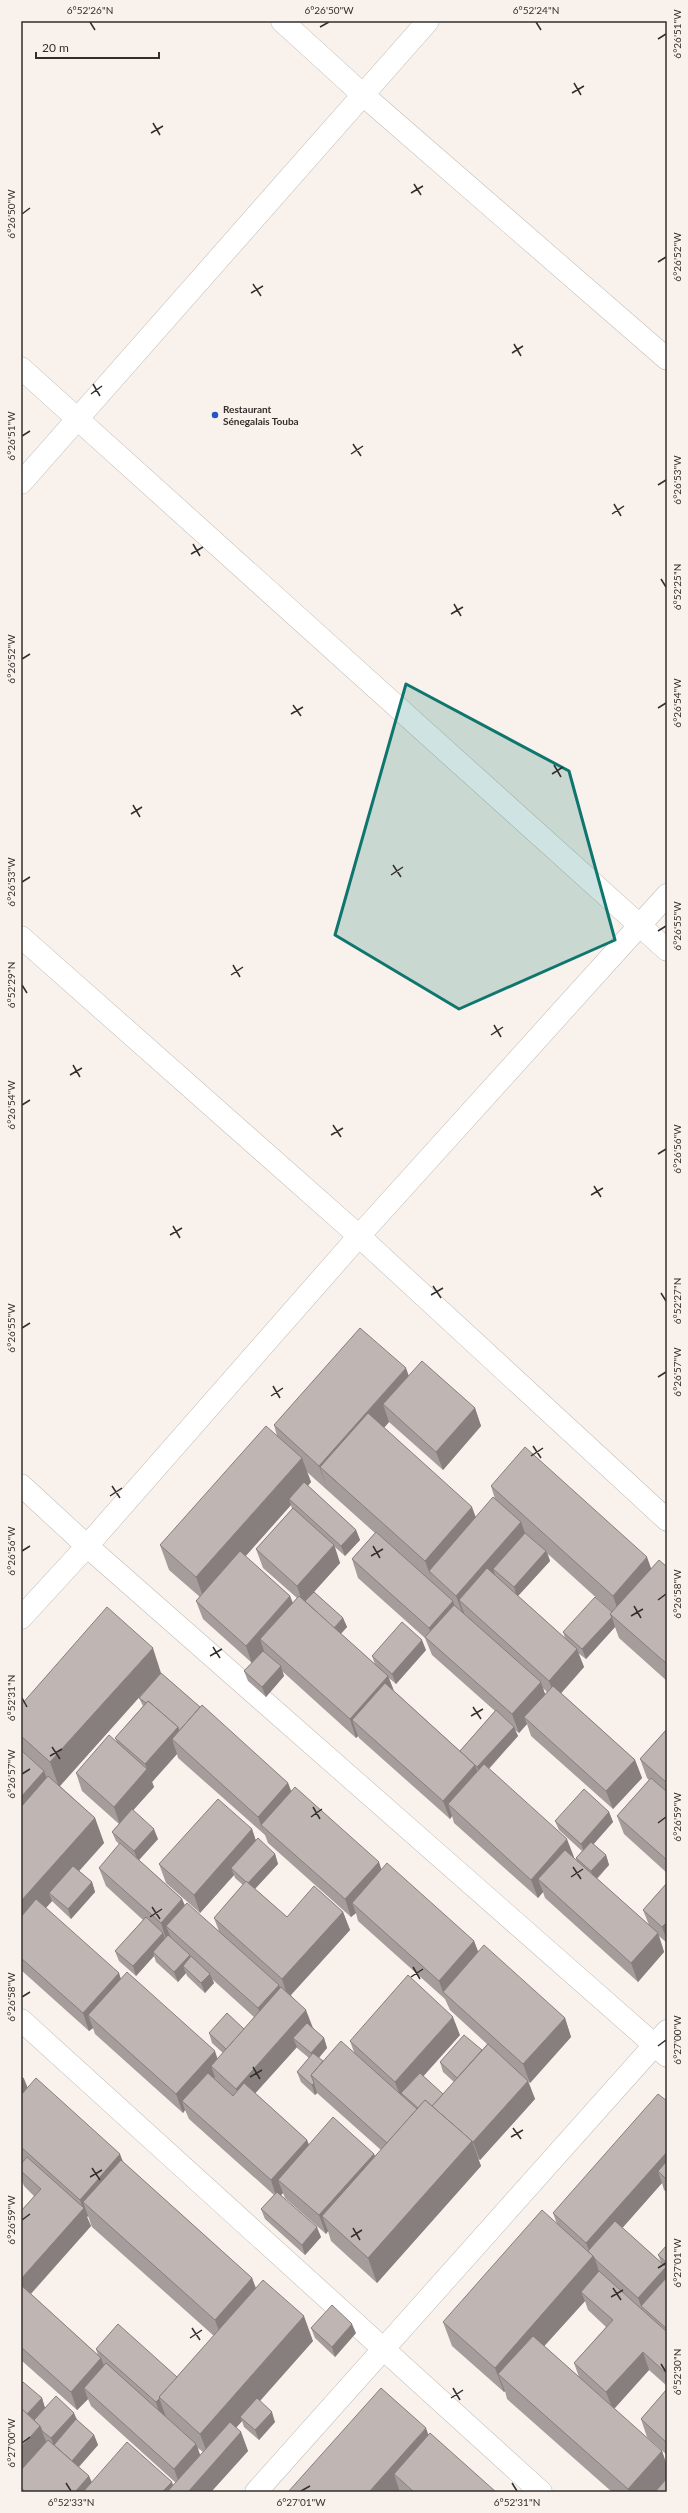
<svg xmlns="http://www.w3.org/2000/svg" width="688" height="2513" viewBox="0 0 688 2513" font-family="Lato,sans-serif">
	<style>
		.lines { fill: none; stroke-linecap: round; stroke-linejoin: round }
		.minor-casing { stroke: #c2bbb6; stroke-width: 23 }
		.tertiary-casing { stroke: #c2bbb6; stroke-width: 23 }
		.minor { stroke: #fff; stroke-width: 22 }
		.tertiary { stroke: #fff; stroke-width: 22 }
		.wall { fill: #a49d9b; fill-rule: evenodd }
		.shaded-wall { fill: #867f7e }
		.building { fill: #bfb6b4; stroke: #867f7e }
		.marked { fill: #0f766e; fill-opacity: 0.2; stroke: #0f766e; stroke-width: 3; stroke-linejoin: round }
		.ticks { fill: none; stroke: #322f2d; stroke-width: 1.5 }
		.poi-dot { fill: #1f58c5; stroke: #f9f1ec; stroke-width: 1.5 }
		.labels { text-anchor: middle; stroke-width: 3.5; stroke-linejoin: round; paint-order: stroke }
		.poi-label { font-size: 10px; font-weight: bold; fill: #322f2d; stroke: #f9f1ec; text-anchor: start }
		.neatline { fill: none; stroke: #322f2d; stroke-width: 1.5 }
		.ticks-label { font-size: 10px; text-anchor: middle; fill: #322f2d }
	</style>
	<rect width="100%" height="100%" fill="#f9f1ec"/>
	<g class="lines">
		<g class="minor-casing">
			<g id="minor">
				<path d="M282,21L362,94L667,359"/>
				<path d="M21,483L428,21"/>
				<path d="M21,937L359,1236L667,1520"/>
				<path d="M21,1485L87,1546L667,2056"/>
				<path d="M21,2020L541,2492"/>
				<path d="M256,2492L667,2031"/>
			</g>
		</g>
		<g class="tertiary-casing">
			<g id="tertiary">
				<path d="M21,368L667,950"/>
				<path d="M21,1618L87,1546L359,1236L667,895"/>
			</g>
		</g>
		<use href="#minor" class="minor"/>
		<use href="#tertiary" class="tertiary"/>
	</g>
	<g class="wall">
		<path d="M408,1376L475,1408L481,1426L443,1470L389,1422L384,1428L476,1517L495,1499L491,1486L651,1568L667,1567V1681L619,1638L615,1627L586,1659L578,1653L584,1667L561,1693L635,1760L642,1778L613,1809L531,1736L527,1724L519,1733L515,1730L518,1736L489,1769L577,1862L576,1858L582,1851L559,1830L555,1821L609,1812L613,1822L593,1844L606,1855L609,1865L597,1879L649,1925L643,1910L667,1883V1943L659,1936L664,1952L638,1982L545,1898L543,1892L538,1898L454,1823L452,1816L450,1819L359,1738L358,1736L356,1738L282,1671L284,1676L266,1697L248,1681L244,1671L252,1663L203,1619L196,1601L200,1597L169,1570L160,1545L277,1436L274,1425ZM307,1472L375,1533L352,1559L358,1578L425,1638L432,1655L495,1711L460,1751L394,1691L389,1678L396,1684L426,1650L372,1656L375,1664L341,1634L347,1627L343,1618L314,1592L340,1563L335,1547L345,1556L360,1540L356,1530L308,1486L311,1482ZM291,1505L292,1509L256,1549L263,1568L297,1598L293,1603L290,1596L245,1556ZM548,1554L612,1612L563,1632L565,1638L518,1596L550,1561ZM543,1688L547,1692L545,1694Z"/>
		<path d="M161,1673L200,1707L288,1783L291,1791L381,1870L474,1941L478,1952L565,2018L571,2037L530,2083L528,2081L535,2099L480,2160L478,2159L481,2166L377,2283L331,2241L328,2231L326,2234L285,2198L283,2193L281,2195L321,2237L305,2255L265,2219L261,2209L274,2195L189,2119L185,2110L183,2113L95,2034L93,2028L89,2031L21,1970V1705ZM147,1688L139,1698L143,1706L115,1738L117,1742L76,1773L82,1791L119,1824L112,1832L116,1841L120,1845L99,1868L106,1886L143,1920L115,1951L119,1961L136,1976L154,1956L156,1962L178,1982L186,1973L187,1976L205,1993L214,1983L212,1979L254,2017L244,2029L209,2033L212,2043L223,2053L218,2059L121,1979L46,1908L52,1901L53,1902L71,1919L95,1892L92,1882L79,1871L104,1843L95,1818L60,1786ZM177,1754L178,1758L265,1835L268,1843L351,1917L356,1913L358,1921L445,1999L450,2010L487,2044L482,2050L440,2062L443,2072L454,2082L443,2094L423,2076L460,2035L350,2041L354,2052L323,2061L319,2058L327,2048L324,2038L313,2028L291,1995L350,1930L343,1912L287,1917L255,1889L278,1864L275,1854L256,1841L252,1829L159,1864L166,1883L200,1913L234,1875L235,1878L243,1885L214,1918L219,1931L185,1905L182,1899L139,1860L158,1839L133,1810L154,1787L152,1782ZM297,2047V2048L309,2058L297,2072L301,2082L315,2095L317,2093L381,2150L375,2156L374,2154L309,2145L307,2140L255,2093Z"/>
		<path d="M667,1729V1873L624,1834L617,1816L649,1780L647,1778L640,1759Z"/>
		<path d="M21,2076L24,2079L28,2088L123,2162L252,2278L256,2288L313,2341L260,2401L275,2422L259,2440L244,2427L242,2421L236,2428L241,2432L248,2451L211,2492H21V2384L42,2398L45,2408L76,2419L94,2435L98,2445L79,2467L89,2476L92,2482H172L173,2486L176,2483L91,2406L88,2399L77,2410L21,2360V2211L34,2196L24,2186L21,2178V2164L23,2161L21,2159ZM88,2216L92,2227L214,2336L177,2377L96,2349L98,2355L31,2294L91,2226L87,2217ZM198,2448L203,2452L200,2455Z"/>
		<path d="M667,2101V2192L664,2190L662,2183L622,2228L661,2262L658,2255L667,2245V2386L649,2370L614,2409L662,2451L667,2466V2492H612L507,2399L505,2391L504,2392L452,2346L443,2322L557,2224L553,2213ZM585,2301L588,2310L606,2327L574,2363L579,2377L544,2346Z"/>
		<path d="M311,2328L356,2333L335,2357L315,2338Z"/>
		<path d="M667,2389V2455L647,2437L641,2419Z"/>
		<path d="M428,2435L496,2492H288Z"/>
	</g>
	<g class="shaded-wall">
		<path d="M406,1368L415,1393L383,1404L389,1422L336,1482L320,1467L328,1491L319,1466Z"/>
		<path d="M475,1408L481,1426L443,1470L436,1452Z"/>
		<path d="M302,1458L311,1482L292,1503L289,1499L291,1505L205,1602L196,1577Z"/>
		<path d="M472,1507L481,1531L429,1571L434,1585L425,1561Z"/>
		<path d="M521,1522L528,1541L493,1569L496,1577L459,1600L464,1613L463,1614L456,1596Z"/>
		<path d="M356,1530L360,1540L345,1556L341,1546Z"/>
		<path d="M334,1545L340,1563L303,1604L297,1586Z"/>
		<path d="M546,1551L550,1561L517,1597L514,1587Z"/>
		<path d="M647,1557L656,1582L622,1621L613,1596Z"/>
		<path d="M290,1596L297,1614L260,1639L264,1651L252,1664L246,1646Z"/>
		<path d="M453,1601L459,1620L435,1647L429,1628Z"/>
		<path d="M612,1617L615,1627L586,1659L582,1649Z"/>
		<path d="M343,1618L347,1627L335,1640L332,1630Z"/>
		<path d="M422,1640L426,1650L396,1684L392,1674Z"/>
		<path d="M153,1648L161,1673L59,1787L50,1762Z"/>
		<path d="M577,1649L584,1667L556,1699L549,1681Z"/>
		<path d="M281,1666L284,1676L266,1697L262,1687Z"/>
		<path d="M388,1676L395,1694L352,1720L358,1736L356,1738L350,1719Z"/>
		<path d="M541,1682L547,1700L524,1717L527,1724L519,1733L512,1714Z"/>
		<path d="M178,1727L185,1746L172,1739L177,1754L152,1782L145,1764Z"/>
		<path d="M514,1727L518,1736L481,1777L477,1767Z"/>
		<path d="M635,1760L642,1778L613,1809L606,1791Z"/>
		<path d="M475,1765L482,1783L448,1804L452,1816L450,1819L443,1801Z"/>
		<path d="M147,1769L154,1787L120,1825L114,1807Z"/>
		<path d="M44,1771L53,1796L21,1832V1797Z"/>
		<path d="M288,1783L295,1801L261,1825L265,1835L258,1817Z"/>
		<path d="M609,1812L613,1822L585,1854L581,1844Z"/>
		<path d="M95,1818L104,1843L55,1898L49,1893L52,1901L21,1936V1901Z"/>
		<path d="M154,1829L158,1839L138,1861L134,1851Z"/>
		<path d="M252,1829L258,1847L231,1868L234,1875L200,1913L194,1895Z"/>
		<path d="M567,1839L574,1857L547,1888L538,1879L543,1892L538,1898L531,1880Z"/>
		<path d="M275,1854L278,1864L251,1893L248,1883Z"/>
		<path d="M606,1855L609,1865L594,1881L591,1871Z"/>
		<path d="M379,1862L385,1880L352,1903L356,1913L351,1917L345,1899Z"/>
		<path d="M92,1882L95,1892L71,1919L68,1909Z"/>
		<path d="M182,1899L189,1917L166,1926L171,1938L167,1942L161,1923Z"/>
		<path d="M343,1912L350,1930L288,1998L282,1979Z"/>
		<path d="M667,1922V1940L662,1927Z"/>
		<path d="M163,1933L166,1942L153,1952L154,1956L136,1976L133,1966Z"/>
		<path d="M658,1933L664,1952L638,1982L631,1963Z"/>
		<path d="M474,1941L481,1959L443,1992L439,1981Z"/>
		<path d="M190,1955L193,1965L183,1966L186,1973L178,1982L174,1972Z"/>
		<path d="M119,1973L125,1991L88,2015L93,2028L89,2031L83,2013Z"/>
		<path d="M210,1974L214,1983L205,1993L201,1983Z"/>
		<path d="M279,1985L285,2003L264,2026L258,2008Z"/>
		<path d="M306,2010L313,2028L300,2043L293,2038L297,2047L243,2107L236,2089Z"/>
		<path d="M453,2017L460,2035L405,2097L401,2093L403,2099L402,2100L395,2082Z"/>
		<path d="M565,2018L571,2037L530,2083L523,2064Z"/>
		<path d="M324,2038L327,2048L314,2063L311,2053Z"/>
		<path d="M215,2051L221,2069L211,2066L215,2077L188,2107L182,2101L185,2110L183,2113L176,2094Z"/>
		<path d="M24,2079L31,2097L21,2108V2082Z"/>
		<path d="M528,2081L535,2099L480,2160L473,2142Z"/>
		<path d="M314,2083L317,2093L315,2095L312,2085Z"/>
		<path d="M307,2140L314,2158L278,2180L283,2193L277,2199L271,2180Z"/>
		<path d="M472,2141L481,2166L377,2283L368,2258Z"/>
		<path d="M667,2152V2177L658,2171L662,2183L595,2259L602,2281L581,2292L585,2301L510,2384L498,2374L505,2391L504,2392L495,2368L591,2255L586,2243Z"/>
		<path d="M120,2154L127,2172L83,2202L88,2216L87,2217L91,2226L25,2300L21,2288V2279L83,2209L80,2200Z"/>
		<path d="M374,2154L380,2172L322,2216L328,2231L326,2234L319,2215Z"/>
		<path d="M317,2227L321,2237L305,2255L302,2245Z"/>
		<path d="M666,2267L667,2270V2291L641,2306L645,2316L638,2298Z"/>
		<path d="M252,2278L261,2303L224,2345L215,2320Z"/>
		<path d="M304,2316L313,2341L243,2420L240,2417L242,2421L209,2458L200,2434Z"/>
		<path d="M352,2324L356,2333L335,2357L332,2347Z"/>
		<path d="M643,2352L649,2370L613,2410L606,2392Z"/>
		<path d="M101,2358L108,2376L84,2388L88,2399L77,2410L71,2392Z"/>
		<path d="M42,2398L45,2408L30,2425L26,2415Z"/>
		<path d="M159,2398L166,2417L162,2421L156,2402Z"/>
		<path d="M272,2412L275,2422L259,2440L255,2430Z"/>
		<path d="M74,2413L78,2422L54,2446L51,2438Z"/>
		<path d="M40,2426L47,2444L21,2473V2447Z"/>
		<path d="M426,2428L435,2453L394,2474L400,2492H369Z"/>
		<path d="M241,2432L248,2451L211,2492H188Z"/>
		<path d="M94,2435L98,2445L74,2472L70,2462Z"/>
		<path d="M196,2444L203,2463L181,2488L174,2469Z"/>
		<path d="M662,2451L667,2466V2480L656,2492H629L628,2489Z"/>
		<path d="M89,2476L95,2492H75Z"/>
		<path d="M172,2482L175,2492H162Z"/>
	</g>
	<g class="building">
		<path d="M360,1328L406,1368L319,1466L274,1425Z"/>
		<path d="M422,1361L475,1408L436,1452L383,1404Z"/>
		<path d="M368,1413L472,1507L425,1561L320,1467Z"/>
		<path d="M266,1426L302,1458L196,1577L160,1545Z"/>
		<path d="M525,1447L647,1557L613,1596L491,1486Z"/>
		<path d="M304,1482L356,1530L341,1546L289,1499Z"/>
		<path d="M493,1497L521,1522L456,1596L429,1571Z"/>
		<path d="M293,1508L334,1545L297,1586L256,1549Z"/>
		<path d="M376,1532L453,1601L429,1628L352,1559Z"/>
		<path d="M525,1533L546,1551L514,1587L493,1569Z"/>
		<path d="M240,1551L290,1596L246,1646L196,1601Z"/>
		<path d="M659,1560L667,1567V1664L610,1614Z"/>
		<path d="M487,1568L577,1649L549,1681L459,1600Z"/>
		<path d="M314,1592L343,1618L334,1628L305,1601Z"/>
		<path d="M299,1596L388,1676L350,1719L260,1639Z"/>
		<path d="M595,1597L612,1612L610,1614L612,1617L582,1649L563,1632Z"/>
		<path d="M454,1605L541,1682L512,1714L425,1637Z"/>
		<path d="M107,1607L153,1648L50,1762L21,1736V1705Z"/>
		<path d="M402,1622L422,1640L392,1674L372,1656Z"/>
		<path d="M263,1651L281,1666L262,1687L244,1671Z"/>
		<path d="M161,1673L200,1707L179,1731L178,1727L148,1701L146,1703L139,1698Z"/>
		<path d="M385,1683L475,1765L443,1801L352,1720Z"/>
		<path d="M553,1686L635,1760L606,1791L524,1717Z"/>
		<path d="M148,1701L178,1727L145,1764L115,1738Z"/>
		<path d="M202,1705L288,1783L258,1817L172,1739Z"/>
		<path d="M496,1710L514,1727L477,1767L475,1765L460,1751Z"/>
		<path d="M667,1729V1783L640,1759Z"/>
		<path d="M109,1735L147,1769L114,1807L76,1773Z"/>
		<path d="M21,1750L44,1771L21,1797Z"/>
		<path d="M484,1764L567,1839L531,1880L448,1804Z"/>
		<path d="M48,1776L95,1818L21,1901V1807Z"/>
		<path d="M651,1778L667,1792V1860L617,1816Z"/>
		<path d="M295,1787L379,1862L345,1899L261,1825Z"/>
		<path d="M584,1789L609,1812L581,1844L555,1821Z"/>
		<path d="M218,1799L252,1829L194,1895L159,1864Z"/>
		<path d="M132,1809L154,1829L134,1851L112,1832Z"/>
		<path d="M258,1838L275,1854L248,1883L246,1881V1882L231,1868Z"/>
		<path d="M591,1842L606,1855L591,1871L576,1858Z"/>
		<path d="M120,1843L182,1899L161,1923L99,1868Z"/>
		<path d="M565,1850L658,1933L631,1963L538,1879Z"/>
		<path d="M387,1863L474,1941L439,1981L352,1903Z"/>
		<path d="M73,1866L92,1882L68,1909L49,1893Z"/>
		<path d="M246,1881L287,1917L314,1886L343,1912L282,1979L214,1918Z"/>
		<path d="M667,1883V1922L662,1927L643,1910Z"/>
		<path d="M36,1899L119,1973L83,2013L21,1958V1917Z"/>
		<path d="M187,1903L279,1985L258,2008L166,1926Z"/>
		<path d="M146,1917L163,1933L133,1966L115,1951Z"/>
		<path d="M168,1935L190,1955L174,1972L153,1952Z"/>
		<path d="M484,1945L565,2018L523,2064L443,1992Z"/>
		<path d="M191,1956L210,1974L201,1983L183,1966Z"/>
		<path d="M127,1972L215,2051L176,2094L88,2015Z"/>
		<path d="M408,1975L453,2017L395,2082L350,2041Z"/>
		<path d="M281,1987L306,2010L236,2089L211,2066Z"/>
		<path d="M227,2013L244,2029L226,2049L209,2033Z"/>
		<path d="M307,2023L324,2038L311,2053L293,2038Z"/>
		<path d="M464,2035L482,2050L457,2078L440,2062Z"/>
		<path d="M341,2041L417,2109L387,2143L311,2075Z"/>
		<path d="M488,2044L528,2081L473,2142L432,2106Z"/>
		<path d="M313,2053L323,2061L311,2075L314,2083L312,2085L297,2072Z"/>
		<path d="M208,2073L233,2096L244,2083L307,2140L271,2180L182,2101Z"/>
		<path d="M420,2073L443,2094L432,2106L425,2100L418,2108L401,2093Z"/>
		<path d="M21,2076L24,2079L21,2082Z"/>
		<path d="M36,2078L120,2154L80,2200L21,2147V2095Z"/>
		<path d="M658,2094L667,2101V2152L586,2243L553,2213Z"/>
		<path d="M425,2100L472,2141L368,2258L322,2216Z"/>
		<path d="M333,2117L374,2154L319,2215L278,2180Z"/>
		<path d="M27,2157L84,2208L21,2279V2211L41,2189L21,2171V2164Z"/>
		<path d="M121,2160L252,2278L215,2320L83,2202Z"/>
		<path d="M667,2161V2180L658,2171Z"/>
		<path d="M277,2192L317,2227L302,2245L261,2209Z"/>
		<path d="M542,2210L593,2256L495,2368L443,2322Z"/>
		<path d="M615,2221L666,2267L638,2298L595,2259L593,2256L588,2251Z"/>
		<path d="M667,2245V2263L658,2255Z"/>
		<path d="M599,2271L667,2332V2374L643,2352L606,2392L574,2363L613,2320L581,2292Z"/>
		<path d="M667,2277V2329L641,2306Z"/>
		<path d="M263,2280L304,2316L200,2434L159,2397Z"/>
		<path d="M21,2285L101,2358L71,2392L21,2347Z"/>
		<path d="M332,2305L352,2324L332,2347L311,2328Z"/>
		<path d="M118,2324L177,2377L159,2397L160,2398L156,2402L96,2349Z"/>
		<path d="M533,2336L662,2451L628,2489L498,2374Z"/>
		<path d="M106,2363L196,2444L174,2469L84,2388Z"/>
		<path d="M23,2382L42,2398L27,2414L21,2408V2384Z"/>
		<path d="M381,2388L426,2428L369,2492H288Z"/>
		<path d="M667,2389V2443L641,2419Z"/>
		<path d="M56,2396L74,2413L51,2438L42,2431L40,2426L34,2420Z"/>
		<path d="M257,2398L272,2412L255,2430L240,2417Z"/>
		<path d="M21,2408L40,2426L21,2447Z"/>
		<path d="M76,2419L94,2435L72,2461L54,2445Z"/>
		<path d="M230,2422L241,2432L188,2492H167Z"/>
		<path d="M430,2433L496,2492H414L394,2474Z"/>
		<path d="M48,2440L89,2476L75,2492H26L21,2488V2470Z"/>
		<path d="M127,2442L172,2482L162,2492H83Z"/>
		<path d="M667,2478V2492H655Z"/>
	</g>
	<path class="marked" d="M406,684L569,771L615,940L459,1009L335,935Z"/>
	<path class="ticks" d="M90,22L95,30M536,22L541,30M320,27L329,22M658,39L666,34M574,83L581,95M572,93L584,86M153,123L160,135M151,133L163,126M414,184L421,195M411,193L423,186M22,214L30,208M658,262L666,257M253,284L261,296M251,293L263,286M514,344L521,356M512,353L523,346M93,384L100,396M91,394L102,386M22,436L30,431M353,444L361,456M351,454L363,446M658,485L666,480M614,504L621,516M612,514L624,506M193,544L200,556M191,554L203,547M661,579L666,587M454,604L461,616M451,614L463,607M22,659L30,654M293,705L301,716M658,708L666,703M291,714L303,707M554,765L561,777M552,774L563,767M133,805L140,817M131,814L142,807M393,865L401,877M391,875L403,867M22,882L30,877M658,931L666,926M233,965L240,977M231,975L243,967M22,985L27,993M494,1025L501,1037M491,1035L503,1027M73,1065L80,1077M70,1075L82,1068M22,1105L30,1100M333,1125L341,1137M331,1135L343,1128M658,1154L666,1149M594,1186L601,1197M591,1195L603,1188M173,1226L180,1238M170,1235L182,1228M433,1286L441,1298M661,1293L666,1301M431,1295L443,1288M22,1328L30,1323M658,1377L666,1372M273,1386L280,1398M271,1396L283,1388M533,1446L541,1458M531,1456L543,1448M112,1486L120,1498M110,1496L122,1488M373,1546L380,1558M22,1551L30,1546M371,1556L383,1549M658,1600L666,1594M634,1606L641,1618M631,1616L643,1609M213,1647L220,1658M210,1656L222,1649M22,1698L27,1707M473,1707L481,1719M471,1716L483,1709M52,1747L60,1759M50,1756L62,1749M22,1774L30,1769M313,1807L320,1819M311,1817L322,1809M658,1823L666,1817M573,1867L581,1879M571,1877L583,1869M152,1907L160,1919M150,1917L162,1909M413,1967L420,1979M411,1977L423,1969M22,1997L30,1992M658,2046L666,2040M253,2067L260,2079M250,2077L262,2070M513,2128L521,2139M511,2137L523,2130M92,2168L100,2180M90,2177L102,2170M22,2220L30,2214M353,2228L360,2240M351,2237L362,2230M658,2268L666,2263M613,2288L621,2300M611,2297L623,2290M192,2328L200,2340M190,2338L202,2330M661,2364L666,2372M453,2388L460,2400M451,2398L463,2390M22,2443L30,2437M66,2483L71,2491M512,2483L517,2491M301,2491L310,2486"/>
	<circle class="poi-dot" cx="215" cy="415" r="4"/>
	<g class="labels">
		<g class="poi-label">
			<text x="223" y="413">Restaurant<tspan x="223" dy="12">Sénegalais Touba</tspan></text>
		</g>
	</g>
	<rect width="688" height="2513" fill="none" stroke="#f9f1ec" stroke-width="44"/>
	<path d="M36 52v6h123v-6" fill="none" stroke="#322f2d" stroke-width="2"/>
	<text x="42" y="52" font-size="12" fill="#322f2d" stroke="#f9f1ec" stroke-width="3" paint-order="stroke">20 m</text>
	<rect x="22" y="22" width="644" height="2469" class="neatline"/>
	<g class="ticks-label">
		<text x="90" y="14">6°52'26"N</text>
		<text x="329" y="14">6°26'50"W</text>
		<text x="536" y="14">6°52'24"N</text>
		<text transform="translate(677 34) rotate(-90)" y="4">6°26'51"W</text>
		<text transform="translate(11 214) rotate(-90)" y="4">6°26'50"W</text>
		<text transform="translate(677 257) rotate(-90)" y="4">6°26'52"W</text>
		<text transform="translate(11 436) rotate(-90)" y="4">6°26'51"W</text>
		<text transform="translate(677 480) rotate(-90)" y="4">6°26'53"W</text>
		<text transform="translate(677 587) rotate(-90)" y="4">6°52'25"N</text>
		<text transform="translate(11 659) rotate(-90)" y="4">6°26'52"W</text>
		<text transform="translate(677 703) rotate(-90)" y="4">6°26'54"W</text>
		<text transform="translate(11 882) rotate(-90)" y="4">6°26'53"W</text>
		<text transform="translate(677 926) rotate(-90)" y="4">6°26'55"W</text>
		<text transform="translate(11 985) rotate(-90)" y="4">6°52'29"N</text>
		<text transform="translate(11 1105) rotate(-90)" y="4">6°26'54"W</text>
		<text transform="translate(677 1149) rotate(-90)" y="4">6°26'56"W</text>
		<text transform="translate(677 1301) rotate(-90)" y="4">6°52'27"N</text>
		<text transform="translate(11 1328) rotate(-90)" y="4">6°26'55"W</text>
		<text transform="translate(677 1372) rotate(-90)" y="4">6°26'57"W</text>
		<text transform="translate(11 1551) rotate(-90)" y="4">6°26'56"W</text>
		<text transform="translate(677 1594) rotate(-90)" y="4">6°26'58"W</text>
		<text transform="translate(11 1698) rotate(-90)" y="4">6°52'31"N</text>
		<text transform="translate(11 1774) rotate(-90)" y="4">6°26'57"W</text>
		<text transform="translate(677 1817) rotate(-90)" y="4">6°26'59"W</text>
		<text transform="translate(11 1997) rotate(-90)" y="4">6°26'58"W</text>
		<text transform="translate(677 2040) rotate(-90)" y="4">6°27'00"W</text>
		<text transform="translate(11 2220) rotate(-90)" y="4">6°26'59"W</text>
		<text transform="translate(677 2263) rotate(-90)" y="4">6°27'01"W</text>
		<text transform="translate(677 2372) rotate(-90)" y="4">6°52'30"N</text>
		<text transform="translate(11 2443) rotate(-90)" y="4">6°27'00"W</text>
		<text x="71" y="2506">6°52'33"N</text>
		<text x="301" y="2506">6°27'01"W</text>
		<text x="517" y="2506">6°52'31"N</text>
	</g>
</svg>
